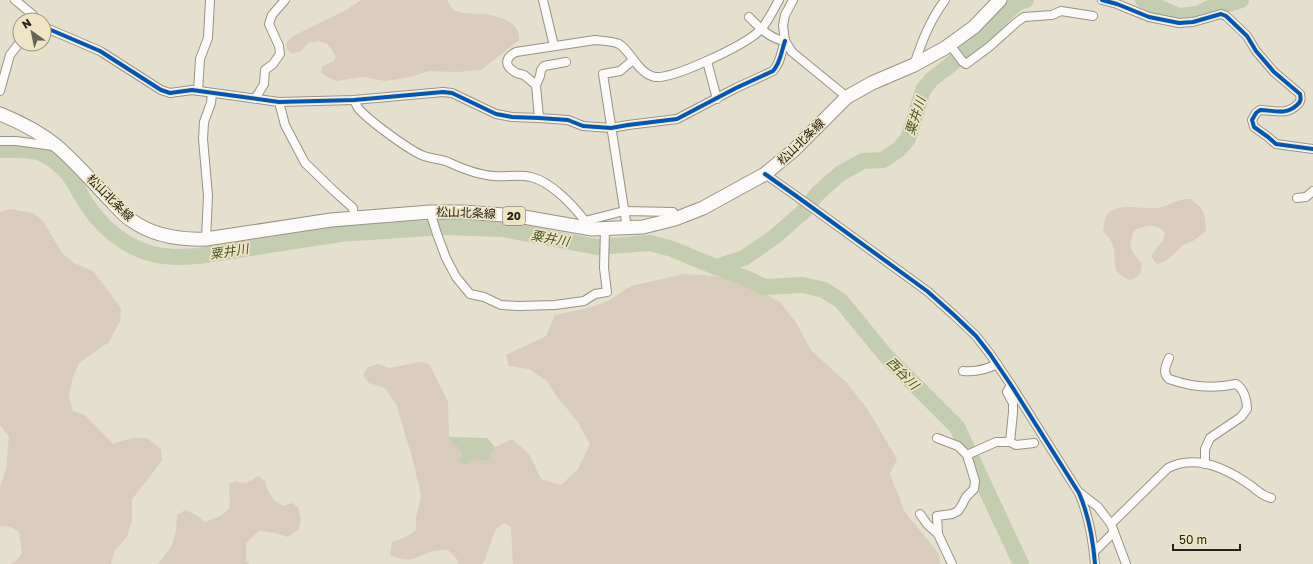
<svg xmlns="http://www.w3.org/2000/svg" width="1313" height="564" viewBox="0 0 1313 564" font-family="'Golos Text','Noto Sans JP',sans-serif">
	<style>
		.green { fill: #d9ccbc }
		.water { fill: #c4cdb0 }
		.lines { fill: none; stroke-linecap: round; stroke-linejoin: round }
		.river { stroke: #c4cdb0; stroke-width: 16 }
		.minor-casing { stroke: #979385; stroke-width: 10 }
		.primary-casing { stroke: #979385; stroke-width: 15 }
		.minor { stroke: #fbfaf8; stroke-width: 8 }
		.primary { stroke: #fbfaf8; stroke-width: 13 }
		.cycleway-casing { stroke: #efe4c3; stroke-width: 6 }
		.cycleway { stroke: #0057b8; stroke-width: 4 }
		.labels { text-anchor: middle; stroke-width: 3.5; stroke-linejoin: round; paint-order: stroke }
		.shield { fill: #efe4c3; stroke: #625c49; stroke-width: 1 }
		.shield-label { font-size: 11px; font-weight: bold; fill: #252115 }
		.street-label { font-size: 12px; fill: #252115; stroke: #efe4c3 }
		.water-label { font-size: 13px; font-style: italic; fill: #445926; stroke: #efe4c3 }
	</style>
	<rect width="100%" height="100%" fill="#e5dfcd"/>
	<g class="green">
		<path d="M361,0H447C449,3 451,8 454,10C463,15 473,13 482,14C497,15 521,22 519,40L481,70L457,72L428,71L411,77L385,81L362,77L337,81L326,76L321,72L323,66L334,61L336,57L328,44L319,41L308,43L301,51L293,54L287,50L286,43L293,36L346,10Z"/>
		<path d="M1190,199C1203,207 1206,215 1206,231L1193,241L1183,245L1166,261L1157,264L1154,261L1151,256L1163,240L1165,233C1154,222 1148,226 1135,230C1126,247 1131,250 1142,264C1142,273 1139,277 1130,280C1104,269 1121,258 1111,241C1109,237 1106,234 1103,231C1104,227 1104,222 1105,218C1114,200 1143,210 1157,208C1165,207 1171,203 1178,201C1182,199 1186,199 1190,199Z"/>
		<path d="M11,209L33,213L43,221L62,253L74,263L93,271L121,308L120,321L109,342L79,363L72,380L69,397L73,411L85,415L113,444L132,438H147L161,449L162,461L132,499V520L127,537L115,550L111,564H9L15,562L22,553L19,532L11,527L0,526V486L6,469L9,437L0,425V212Z"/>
		<path d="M684,274L702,275L723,277L759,291L780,302L797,324L811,350L847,383L868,410L897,459L890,474L905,512L939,554L940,564H513L511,527L504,523L495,530L485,560L482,564H458L457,559L448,550C443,550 437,550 433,551C413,558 412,564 390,555L392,542L406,537L416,530V518L421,496L414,464L396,404L385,388L369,383L363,375L368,367L378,364L389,368L420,362L429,364L448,401L449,437L453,444L458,447L462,454L474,458L493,451L495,447L512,439L529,454L541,479L561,485L578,469L590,444L577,421L555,394L547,381L529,369L509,366L506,355L546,336L555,315L592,307L610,300L631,286Z"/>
		<path d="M258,476L265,481L268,490L274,500L283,506L292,503L298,507L301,520L298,530L288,537L275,533L259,531L246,543V561L250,564H158C174,545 176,540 177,515L185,510L196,515L205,522L220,516L230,508L229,484L235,481C245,485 249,482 258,476Z"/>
	</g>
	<path class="water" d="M449,437L487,438L495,447L488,460L481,461L474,458L467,465L459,461L462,454L458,447L453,445Z"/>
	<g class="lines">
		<g class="river">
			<path d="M1143,0L1178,16L1198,14L1214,6L1228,4L1241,0"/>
			<path d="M0,150C12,150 25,149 37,152C42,153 48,157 53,160C73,174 75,187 88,206C108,236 141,258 178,257C185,257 192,256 199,256L340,234L444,227L502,229L597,247L650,243L672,249L716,267L748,279L764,287L803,285L824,290L841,301L886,356L957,427L1021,564"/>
			<path d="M716,267L744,258L773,238L802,213L818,193L841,173L863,161L883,160L898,150L908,139L923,90L932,79L949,66L973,46L1008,11L1017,3L1026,0"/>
		</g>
		<g class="minor-casing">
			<g id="minor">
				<path d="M15,0L33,15L34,20"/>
				<path d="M543,0L554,46"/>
				<path d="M793,0L785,15L783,26L785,41L792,52L847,97"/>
				<path d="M1102,0L1117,4L1149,17L1179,23L1193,22L1221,14L1226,16L1247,36L1256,51L1274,72L1300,94C1301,99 1301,102 1297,105C1285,116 1274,110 1260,110L1256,113L1252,120L1254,127L1268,137L1276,144L1313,149"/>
				<path d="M749,17C759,27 770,39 785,41"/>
				<path d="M44,27L100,51L161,90L170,93L192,90L279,102L354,100L443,92L452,93L496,114L512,117L539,118L568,120L583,126L611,128L628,125L677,119L736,88L773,71C781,62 781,52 785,41"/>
				<path d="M950,45L963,62L966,64L989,47L1017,22L1024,17L1052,15L1061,11L1093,16"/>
				<path d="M707,61L717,99"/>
				<path d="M914,65C922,41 930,20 945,0"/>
				<path d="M536,85L540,76L541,70L544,66L566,62"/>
				<path d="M0,91L10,55L20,42"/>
				<path d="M198,91L200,59L208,38L210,0"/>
				<path d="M255,99L264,84L265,70L273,64L280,54L279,46L269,24L272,15L285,0"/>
				<path d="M354,100C355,102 357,106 358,108C368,120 410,151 424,156C432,159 441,159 448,162C463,169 478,175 494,176C506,177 519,174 531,177C551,182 572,204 585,221L584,227"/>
				<path d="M279,102L285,125L305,163L334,191L353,208L354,217"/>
				<path d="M539,118L536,85C532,82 528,78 524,75C521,74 517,74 515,72C503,65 506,57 516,52L595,40C603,41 612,41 619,44C631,51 638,74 655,77C674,79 745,45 759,31C768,23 773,10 779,0"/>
				<path d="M0,141H16L53,146"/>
				<path d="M765,174L799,198L927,291L954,315L976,336L990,354L1011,385L1079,493C1089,516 1093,539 1095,564"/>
				<path d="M1297,198L1306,197L1313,191"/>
				<path d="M430,212L437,234L446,258L456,277L470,294L484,297L501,305L519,306L555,305L584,301L595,294L607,292L604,268L605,229"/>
				<path d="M585,221L624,211L673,212L675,219"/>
				<path d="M627,228L603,74L620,71L633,60"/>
				<path d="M206,239L208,196L203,139L204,122L211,103L212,93"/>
				<path d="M1169,358C1166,365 1162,373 1169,379C1191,387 1213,389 1236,384C1244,389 1247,400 1247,409L1241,417L1210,438L1205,449V464"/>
				<path d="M963,371C976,372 986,370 997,364"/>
				<path d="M937,438L958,446L967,455"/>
				<path d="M1010,442L1016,445L1034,443"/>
				<path d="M1080,493L1098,507L1111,524L1126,564"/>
				<path d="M920,514L927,524L938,534"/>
				<path d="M1111,524L1168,468C1195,454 1226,468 1250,485C1257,490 1262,496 1271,498"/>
				<path d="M1094,552L1114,532"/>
				<path d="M952,564L938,534L937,516L952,514L958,511L962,505L966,497L974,489L975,481L967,455L996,442H1010L1013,412V403L1007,392L1011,385"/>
			</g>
		</g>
		<g class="primary-casing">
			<path id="primary" d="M0,114C20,122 41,133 58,147C76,163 92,181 109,199C116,206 123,215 131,220C153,236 179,240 206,239L331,220L430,212H464L518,216L592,229L643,227L675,219L703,208L765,174L794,150L847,97L872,83L914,65L945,48L974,27L1000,0"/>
		</g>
		<use href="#minor" class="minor"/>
		<use href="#primary" class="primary"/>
		<g class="cycleway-casing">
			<g id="cycleway">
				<path d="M1102,0L1117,4L1149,17L1179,23L1193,22L1221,14L1226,16L1247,36L1256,51L1274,72L1300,94C1301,99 1301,102 1297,105C1285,116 1274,110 1260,110L1256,113L1252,120L1254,127L1268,137L1276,144L1313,149"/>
				<path d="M44,27L100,51L161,90L170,93L192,90L279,102L354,100L443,92L452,93L496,114L512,117L539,118L568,120L583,126L611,128L628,125L677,119L736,88L773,71C781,62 781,52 785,41"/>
				<path d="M765,174L799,198L927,291L954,315L976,336L990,354L1011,385L1079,493C1089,516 1093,539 1095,564"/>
			</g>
		</g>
		<use href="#cycleway" class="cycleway"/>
	</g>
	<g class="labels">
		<rect class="shield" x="503" y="207" width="22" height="18" rx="3"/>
		<g class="shield-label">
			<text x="514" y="220">20</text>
		</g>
		<g class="street-label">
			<text transform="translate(801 142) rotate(-44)" y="4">松山北条線</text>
			<text transform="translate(110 198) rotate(45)" y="4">松山北条線</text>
			<text transform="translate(466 213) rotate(2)" y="4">松山北条線</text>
		</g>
		<g class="water-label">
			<text transform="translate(915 116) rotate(-72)" y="5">粟井川</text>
			<text transform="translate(550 238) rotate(10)" y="5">粟井川</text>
			<text transform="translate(229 251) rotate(-9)" y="5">粟井川</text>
			<text transform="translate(903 373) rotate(45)" y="5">西谷川</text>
		</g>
	</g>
	<g transform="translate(32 32) rotate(327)"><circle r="19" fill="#efe4c3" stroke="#9e967d"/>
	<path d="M0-3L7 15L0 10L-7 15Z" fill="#686455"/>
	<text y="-6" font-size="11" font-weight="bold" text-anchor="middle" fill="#252115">N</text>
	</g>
	<path d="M1173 544v6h67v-6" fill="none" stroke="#252115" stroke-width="2"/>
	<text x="1179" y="544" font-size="12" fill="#252115" stroke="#efe4c3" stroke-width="3" paint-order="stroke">50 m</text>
</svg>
